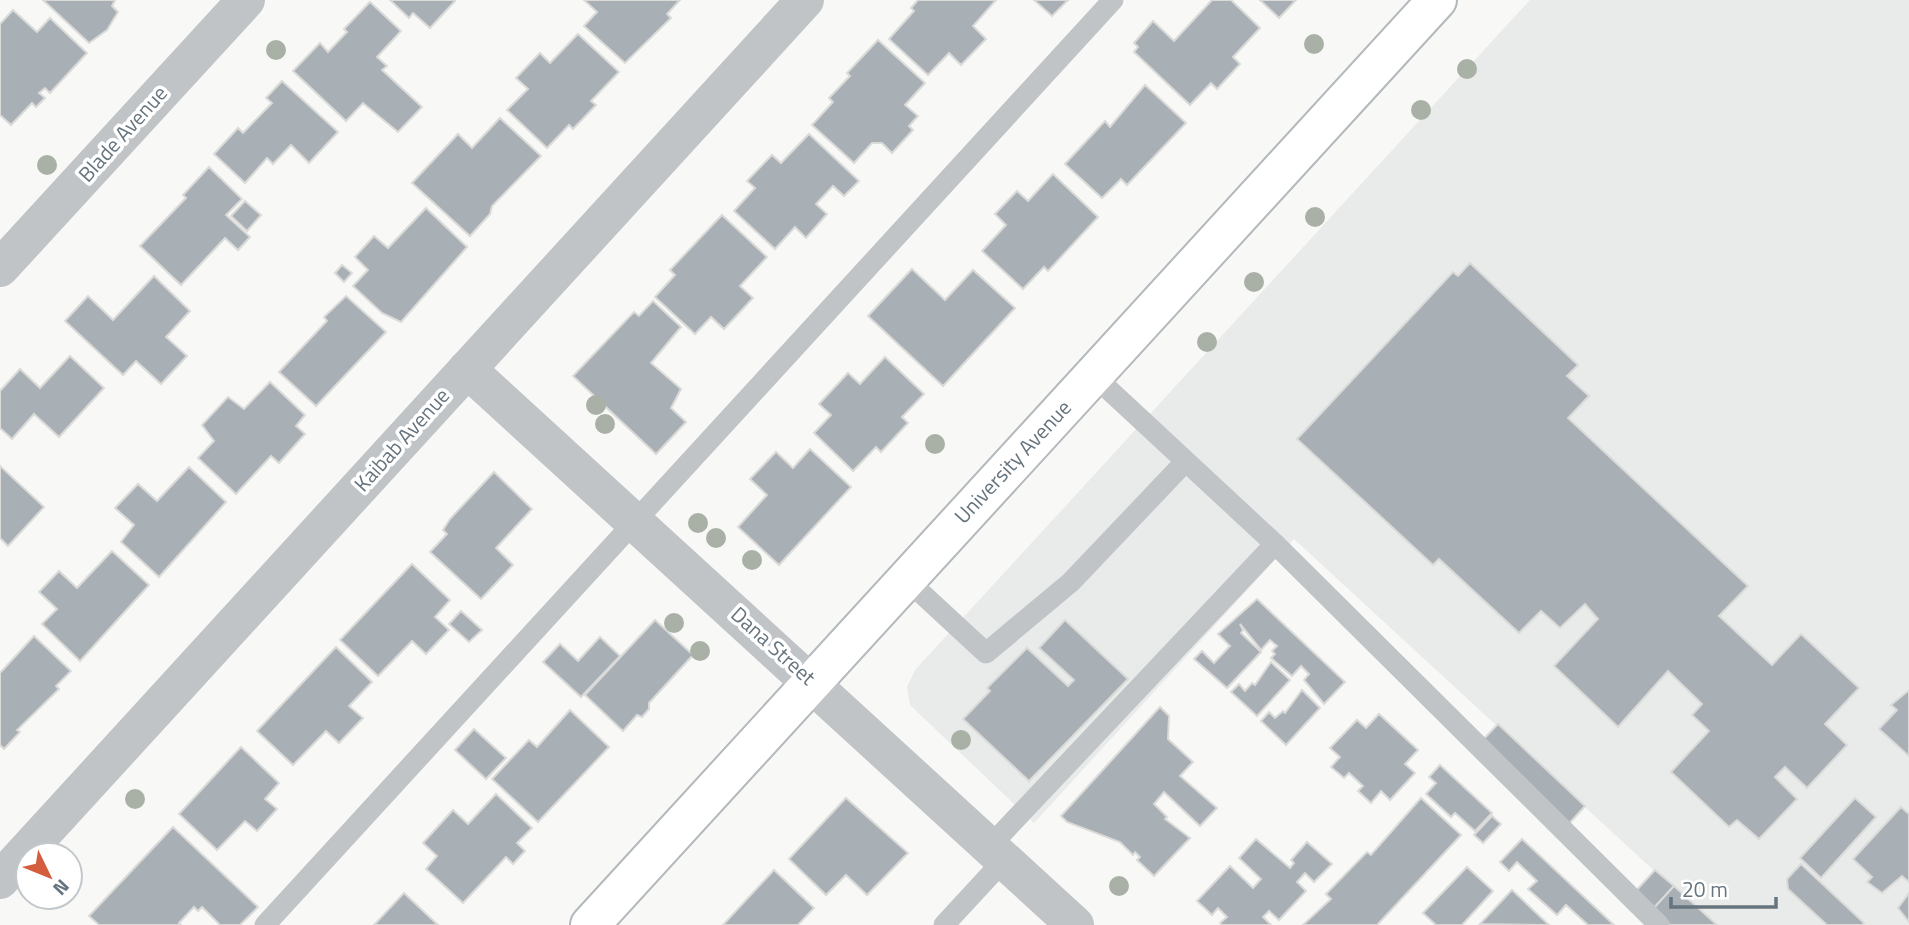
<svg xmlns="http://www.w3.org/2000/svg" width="1909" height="925" viewBox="0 0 1909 925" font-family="'Titillium Web',sans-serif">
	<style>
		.built { fill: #e9eaea }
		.building { fill: #a8afb5; stroke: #dadad9; stroke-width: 2 }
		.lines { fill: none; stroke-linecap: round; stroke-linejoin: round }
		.secondary-casing { stroke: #b3b8bc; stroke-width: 42 }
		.lane { stroke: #c0c4c7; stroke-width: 21 }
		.street { stroke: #c0c4c7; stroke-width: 38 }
		.secondary { stroke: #fff; stroke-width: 38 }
		.tree { fill: #a9b1a6 }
		.labels { text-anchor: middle; stroke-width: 7; stroke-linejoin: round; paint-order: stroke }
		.street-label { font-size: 21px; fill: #66747e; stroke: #fff }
	</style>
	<rect width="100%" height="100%" fill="#f8f8f6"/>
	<path class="built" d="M1530,0H1909V925H1713L1294,539L1034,823L910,705L907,687L915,670Z"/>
	<g class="building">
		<path d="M43,0H115L112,6L118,12L107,30L89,43Z"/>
		<path d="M390,0H454L455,1L430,28L413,13L409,18Z"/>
		<path d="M584,0H680L667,14L671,18L625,63L584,26L597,12Z"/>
		<path d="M918,0H996L973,26L986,39L961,65L949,53L928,75L889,39L914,11L911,8Z"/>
		<path d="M1034,0H1068L1052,16Z"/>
		<path d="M1212,0H1231L1260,28L1233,57L1240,64L1217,89L1211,83L1190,105L1134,52L1138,47L1134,43L1153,21L1174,41Z"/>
		<path d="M1260,0H1296L1279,18Z"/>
		<path d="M370,2L401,31L377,57L387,66L382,70L422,107L398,132L363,103L346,121L293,71L320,43L328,52L347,32L344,29Z"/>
		<path d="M13,10L37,32L50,18L87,53L50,93L45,88L39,93L45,98L36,107L32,103L11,125L0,115V24Z"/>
		<path d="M578,34L619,72L591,101L596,105L573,129L569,125L547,148L507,110L528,89L516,78L540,53L550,63Z"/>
		<path d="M878,40L925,83L905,105L918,116L909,126L913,130L892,153L882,143H872L854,163L812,125L833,102L829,98L850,76L847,73Z"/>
		<path d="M282,81L338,132L309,163L291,145L273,164L267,158L245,183L214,154L238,128L243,133L272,103L266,98Z"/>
		<path d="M1145,85L1186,123L1127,185L1121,179L1102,198L1065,164L1105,121L1110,127Z"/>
		<path d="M500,118L541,156L492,206L490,214L470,236L412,183L458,134L472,148Z"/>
		<path d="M809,134L859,181L844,196L833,186L816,204L827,214L806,238L795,227L775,249L734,211L755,188L747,181L772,155L781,163Z"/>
		<path d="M209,167L242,199L226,215L250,237L238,250L225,238L181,285L140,246L186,198L183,195Z"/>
		<path d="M1053,174L1098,217L1048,271L1044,267L1023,289L982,251L1006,225L995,214L1017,191L1028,201Z"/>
		<path d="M245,201L261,215L247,231L231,216Z"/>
		<path d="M426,208L467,247L401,322L382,313L353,286L368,270L355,257L374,236L388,248Z"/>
		<path d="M722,215L767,257L740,286L753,298L724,329L711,317L695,334L655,297L675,275L670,270Z"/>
		<path d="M1470,263L1578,365L1567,376L1589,396L1568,418L1748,586L1719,616L1772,665L1801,634L1859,688L1825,724L1847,745L1807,788L1785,767L1775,777L1797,799L1759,839L1737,820L1729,827L1671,772L1709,731L1692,715L1702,704L1668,671L1618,727L1554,666L1598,619L1585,604L1560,628L1541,611L1519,633L1439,559L1433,565L1297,439L1453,272L1458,276Z"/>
		<path d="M342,265L352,273L344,282L335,273Z"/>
		<path d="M912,269L945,300L973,270L1015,308L943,386L868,316Z"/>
		<path d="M154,276L190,311L166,337L187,356L161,384L136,361L123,375L65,321L88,296L113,320Z"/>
		<path d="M346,296L386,332L316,406L279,372L327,321L324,317Z"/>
		<path d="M653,301L681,327L651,363L681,389L671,408L686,422L656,454L573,376L634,312L639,316Z"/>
		<path d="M70,356L104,388L59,437L34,414L12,439L0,428V391L20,369L40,388Z"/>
		<path d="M885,357L924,394L902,417L908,423L881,452L876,447L853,471L814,433L831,415L819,404L848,373L860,384Z"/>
		<path d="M270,382L305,415L296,426L305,434L279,463L271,456L236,494L198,458L214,441L202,425L228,397L244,409Z"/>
		<path d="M810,449L851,487L779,565L738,527L767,495L750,479L776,452L793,468Z"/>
		<path d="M0,466L44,507L8,546L0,538Z"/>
		<path d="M189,467L226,502L159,577L121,542L134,525L115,508L138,484L157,501Z"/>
		<path d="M494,472L532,509L496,548L513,565L481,599L430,552L447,534L443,530L450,519Z"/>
		<path d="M112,551L149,585L80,661L42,624L57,609L39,592L59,571L77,588Z"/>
		<path d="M412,564L450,600L435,617L449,630L426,654L412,641L378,676L340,640Z"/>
		<path d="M1257,599L1345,682L1324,704L1304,680L1309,674L1301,666L1292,676L1271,658L1275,654L1272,651L1277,646L1270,640L1261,650L1240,624L1243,630L1241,633L1261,652L1227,688L1194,659L1202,651L1214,663L1230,646L1218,634Z"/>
		<path d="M461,611L482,630L469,642L449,624Z"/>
		<path d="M655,620L693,655L649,703V709L642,717L637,715L623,731L585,695Z"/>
		<path d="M1065,620L1128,679L1029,781L963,719L990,691L987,688L1027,648L1068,686L1074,680L1039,648Z"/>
		<path d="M34,636L71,671L56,686L59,689L17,730L20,732L4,749L0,745V673Z"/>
		<path d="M600,637L620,656L581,697L543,662L560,644L578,661Z"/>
		<path d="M336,647L372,682L349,706L363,718L339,743L326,731L293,765L257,731Z"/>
		<path d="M1271,662L1290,680L1257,716L1231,692L1239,684L1245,691L1252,683L1255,685Z"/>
		<path d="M1302,690L1320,708L1286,745L1261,721L1269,712L1275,718L1283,711L1285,713Z"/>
		<path d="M1908,691L1909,692V756L1879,729L1897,710L1891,705Z"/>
		<path d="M1160,707L1169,716L1168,739L1193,762L1180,776L1217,808L1200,826L1164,792L1154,804L1167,817L1165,819L1190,838L1154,876L1137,860L1140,857L1135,852L1133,855L1120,842L1067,822L1061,816Z"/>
		<path d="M570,710L609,747L538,822L492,779L529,740L537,747Z"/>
		<path d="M1379,714L1418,750L1405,764L1415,773L1390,800L1381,791L1371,803L1358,791L1363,786L1349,773L1344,778L1331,767L1340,757L1330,748L1357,720L1366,728Z"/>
		<path d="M1498,724L1585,806L1566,827L1478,745Z"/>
		<path d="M474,729L506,758L486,779L455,750Z"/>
		<path d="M241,747L279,783L265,799L277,809L257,831L245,821L217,850L179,814Z"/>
		<path d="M1440,765L1492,813L1475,831L1455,813L1451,817L1426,794L1436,783L1429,777Z"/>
		<path d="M496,794L532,828L517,843L525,851L513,864L506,857L463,903L426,869L437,856L423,843L453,810L468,824Z"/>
		<path d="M846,798L908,853L867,895L846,875L826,895L789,859Z"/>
		<path d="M1421,798L1461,835L1377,925H1303L1331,899L1326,894L1367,852L1371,855Z"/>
		<path d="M1855,798L1876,817L1821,878L1800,858Z"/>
		<path d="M1901,807L1909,814V882L1902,876L1882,893L1867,882L1872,877L1853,859Z"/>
		<path d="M1492,816L1501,824L1483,843L1474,835Z"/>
		<path d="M173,827L258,907L240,925H220L202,907L198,911L194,907L179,923L181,925H99L89,916Z"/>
		<path d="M1256,839L1290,868L1294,863L1291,860L1307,842L1332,864L1314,882L1305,873L1297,882L1306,891L1279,920L1269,911L1263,917L1271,925H1222L1220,923L1227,917L1218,908L1212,915L1197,901L1230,866L1253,888L1261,879L1239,858Z"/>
		<path d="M1522,839L1614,925H1588L1566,905L1557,915L1528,889L1537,881L1517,862L1509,871L1500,862Z"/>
		<path d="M1801,864L1864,923L1862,925H1827L1788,889L1787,879Z"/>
		<path d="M1467,867L1493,891L1462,925H1436L1423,913Z"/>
		<path d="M774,870L814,908L798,925H723Z"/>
		<path d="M1655,870L1674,886L1652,910L1634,893Z"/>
		<path d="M1674,886L1717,925H1670L1653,909Z"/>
		<path d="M1512,890L1549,925L1480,924Z"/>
		<path d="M404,893L438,925H374Z"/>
		<path d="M1909,893V922L1898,908Z"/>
	</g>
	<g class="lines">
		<g class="secondary-casing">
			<path id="secondary" d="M590,925L1437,0"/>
		</g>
		<g class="lane">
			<path d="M1275,544L1659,925"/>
			<path d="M906,579L986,653L1071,582L1185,462"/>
			<path d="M990,846L1275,544L1093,375"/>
			<path d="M265,925L1113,0"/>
			<path d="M944,925L1005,859"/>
		</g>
		<g class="street">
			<path d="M0,268L246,0"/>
			<path d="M467,369L1075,925"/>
			<path d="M0,880L805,0"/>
		</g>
		<use href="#secondary" class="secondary"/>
	</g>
	<g class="tree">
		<circle cx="1314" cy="44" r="10"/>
		<circle cx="276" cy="50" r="10"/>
		<circle cx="1467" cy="69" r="10"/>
		<circle cx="1421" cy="110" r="10"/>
		<circle cx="47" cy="165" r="10"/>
		<circle cx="1315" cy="217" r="10"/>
		<circle cx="1254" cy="282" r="10"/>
		<circle cx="1207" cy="342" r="10"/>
		<circle cx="596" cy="405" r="10"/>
		<circle cx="605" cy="424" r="10"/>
		<circle cx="935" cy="444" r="10"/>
		<circle cx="698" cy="523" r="10"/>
		<circle cx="716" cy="538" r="10"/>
		<circle cx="752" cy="560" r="10"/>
		<circle cx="674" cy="623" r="10"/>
		<circle cx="700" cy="651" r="10"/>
		<circle cx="961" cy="740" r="10"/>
		<circle cx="135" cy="799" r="10"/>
		<circle cx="1119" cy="886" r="10"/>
	</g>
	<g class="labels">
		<g class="street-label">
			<text transform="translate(123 134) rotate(-48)" y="7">Blade Avenue</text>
			<text transform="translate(402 440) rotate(-48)" y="7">Kaibab Avenue</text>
			<text transform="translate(1013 462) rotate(-47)" y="7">University Avenue</text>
			<text transform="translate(773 646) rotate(42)" y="7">Dana Street</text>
		</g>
	</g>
	<g transform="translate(49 876) rotate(133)"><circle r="33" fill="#ffffff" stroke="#c2c7cb" stroke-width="2"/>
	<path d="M0-5L12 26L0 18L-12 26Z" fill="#d35d3c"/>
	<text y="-10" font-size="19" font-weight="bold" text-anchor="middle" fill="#66747e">N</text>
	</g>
	<path d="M1671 897v10h105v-10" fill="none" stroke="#66747e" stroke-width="3.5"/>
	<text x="1682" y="897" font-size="21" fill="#66747e" stroke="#ffffff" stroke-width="5" paint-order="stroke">20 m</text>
</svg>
